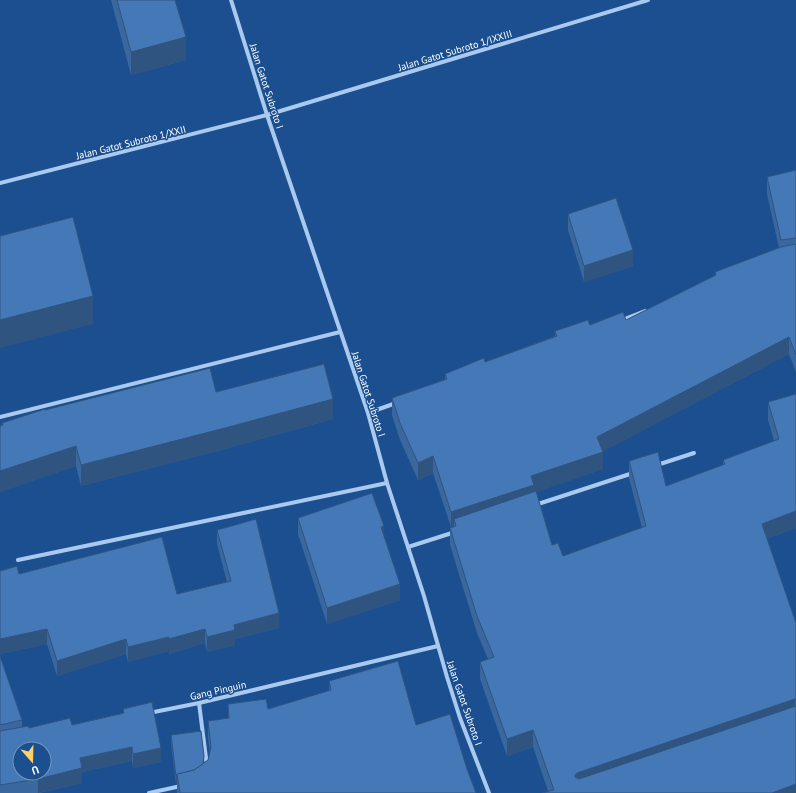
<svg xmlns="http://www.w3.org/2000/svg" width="796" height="793" viewBox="0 0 796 793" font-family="'PT Sans',sans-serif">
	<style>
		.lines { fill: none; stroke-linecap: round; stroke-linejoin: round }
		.minor { stroke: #a9c9ee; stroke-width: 4 }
		.wall { fill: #3a679d }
		.shaded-wall { fill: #305480 }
		.building { fill: #4478b7; stroke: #305480; fill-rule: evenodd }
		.labels { text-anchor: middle; stroke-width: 3; stroke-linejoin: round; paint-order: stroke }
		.street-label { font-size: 10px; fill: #fff; stroke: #1b4f8f }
	</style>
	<rect width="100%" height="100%" fill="#1b4f8f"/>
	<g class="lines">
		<g class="minor">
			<path d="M231,0L267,115L368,413L387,483L424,596L447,677L460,718L489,793"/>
			<path d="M0,183L267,115L648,0"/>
			<path d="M622,320L645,311"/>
			<path d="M368,413L396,403"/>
			<path d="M0,417L340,332"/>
			<path d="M657,465L694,453"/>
			<path d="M535,505L633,473"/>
			<path d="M408,547L455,532"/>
			<path d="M18,560L387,483"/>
			<path d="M199,703L207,766"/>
			<path d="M149,713L199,703L438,646"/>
			<path d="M149,793L181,786"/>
		</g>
	</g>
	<g class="wall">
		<path d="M111,0H175L186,60L131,75Z"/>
		<path d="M796,170V372L789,354L603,451V469L536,492L552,545L563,556L642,528L629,478V461L666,486L723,465V460L774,441L768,420V402L796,394V528L767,539L796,623V793L548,791L533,747L507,756L480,679V662L488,659L477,633L450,545V528L451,527L433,473L418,480L400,440L392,415V398L445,380V374L485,362L555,336V331L590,325L626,320L715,276V272L779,248L767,194V177Z"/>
		<path d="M568,214L633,266L584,282L568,230Z"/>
		<path d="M216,392L333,419L225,449L81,486L76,466L0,492V426L2,425V423L45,410Z"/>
		<path d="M298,518L384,534L400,600L327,624L298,534Z"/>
		<path d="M217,530L279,628L235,639V645L207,652L205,643L169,654V651L128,662L126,654L57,676L47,644L0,654V571L177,594L227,582L217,544Z"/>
		<path d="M0,656L22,720V727L29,728L72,725L123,713V709L161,762L133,768L132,761L82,772V783L39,793H0Z"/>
		<path d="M329,681L416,725L467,769L476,793H177V784H176L171,743V735L204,763L208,760L210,753L208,738V721L228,718V704L268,709L329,691Z"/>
	</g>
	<g class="shaded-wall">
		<path d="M186,37V60L131,75V52Z"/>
		<path d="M633,250V266L584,282V266Z"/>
		<path d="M93,296V324L0,348V320Z"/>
		<path d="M789,337V354L602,452H603V469L534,493L454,519V528L451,529V512L531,476L597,437Z"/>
		<path d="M333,399V419L225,449L81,486V465Z"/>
		<path d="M76,446V466L0,492V471Z"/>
		<path d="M433,456V473L418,480V463Z"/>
		<path d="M796,511V528L762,541V524Z"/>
		<path d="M384,526V542L381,527Z"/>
		<path d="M400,584V600L327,624V608Z"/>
		<path d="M279,613V628L235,639V645L207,652V637L234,625Z"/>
		<path d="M47,629V644L0,654V639Z"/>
		<path d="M205,629V643L169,654V639Z"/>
		<path d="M169,637V651L128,662V647Z"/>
		<path d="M126,639V654L57,676V661Z"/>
		<path d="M795,699V716L575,792V775L577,773Z"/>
		<path d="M533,730V747L507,756V739Z"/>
		<path d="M132,747V761L82,772V783L38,793V779L80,758Z"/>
		<path d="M161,748V762L133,768V754Z"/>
		<path d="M177,775V784H176V776Z"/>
		<path d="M796,784V793H772Z"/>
	</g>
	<g class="building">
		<path d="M117,0H175L186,37L131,52Z"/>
		<path d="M796,170V238L781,240L767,177Z"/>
		<path d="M616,198L633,250L584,266L568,214Z"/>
		<path d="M73,217L93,296L0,320V236Z"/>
		<path d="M796,244V355L789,337L597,437L603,452L531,476L534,485L451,512L433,456L418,463L400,423L392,398L447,379L445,374L484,358L485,362L557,336L555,331L588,320L590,325L623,312L626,320L716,275L715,272L781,247Z"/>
		<path d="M324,364L333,399L225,428L81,465L76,446L0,471V426L3,425L2,423L45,409V410L210,368L216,392Z"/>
		<path d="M796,394V511L762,524L796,623V699H795L577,773L575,775V777L579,779L796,706V784L772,793H542L554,790L533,730L507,739L480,662L494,657L477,616L450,528L456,526L454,519L536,491L552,545L558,543L563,556L646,526L629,461L658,452L666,486L725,464L723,460L779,439L768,402Z"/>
		<path d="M372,493L384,526L381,527L400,584L327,608L298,518Z"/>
		<path d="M256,519L279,613L234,625L235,630L207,637L205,629L169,639V637L128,647L126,639L57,661L47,629L0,639V571L17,566L19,574L162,537L177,594L231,581L217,530Z"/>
		<path d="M0,656L22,720L0,725Z"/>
		<path d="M398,661L416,725L450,714L467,769L476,793H180L177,774L194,770L208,760L211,747L208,721L229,718L228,704L266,699L268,709L331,690L329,681Z"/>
		<path d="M152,702L161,748L133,754L132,747L80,758L82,768L38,779L0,785V731L28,726L29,728L70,718L72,725L124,713L123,709ZM20,749H44V773H20Z"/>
		<path d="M201,731L204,756L203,764L194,770L177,774V775L176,776L171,735Z"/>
	</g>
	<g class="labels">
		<g class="street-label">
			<text transform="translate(455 50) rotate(-17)" y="4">Jalan Gatot Subroto 1/IXXIII</text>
			<text transform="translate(267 86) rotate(72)" y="4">Jalan Gatot Subroto I</text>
			<text transform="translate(131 142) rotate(-14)" y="4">Jalan Gatot Subroto 1/XXII</text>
			<text transform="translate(369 394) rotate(72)" y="4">Jalan Gatot Subroto I</text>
			<text transform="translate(218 690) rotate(-13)" y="4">Gang Pinguin</text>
			<text transform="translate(465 703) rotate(71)" y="4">Jalan Gatot Subroto I</text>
		</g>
	</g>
	<g transform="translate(32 761) rotate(160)"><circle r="19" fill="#1b4f8f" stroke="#7695bc"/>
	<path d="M0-3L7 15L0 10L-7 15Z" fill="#ffd166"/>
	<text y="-6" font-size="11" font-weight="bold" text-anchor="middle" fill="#ffffff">U</text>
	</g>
</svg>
